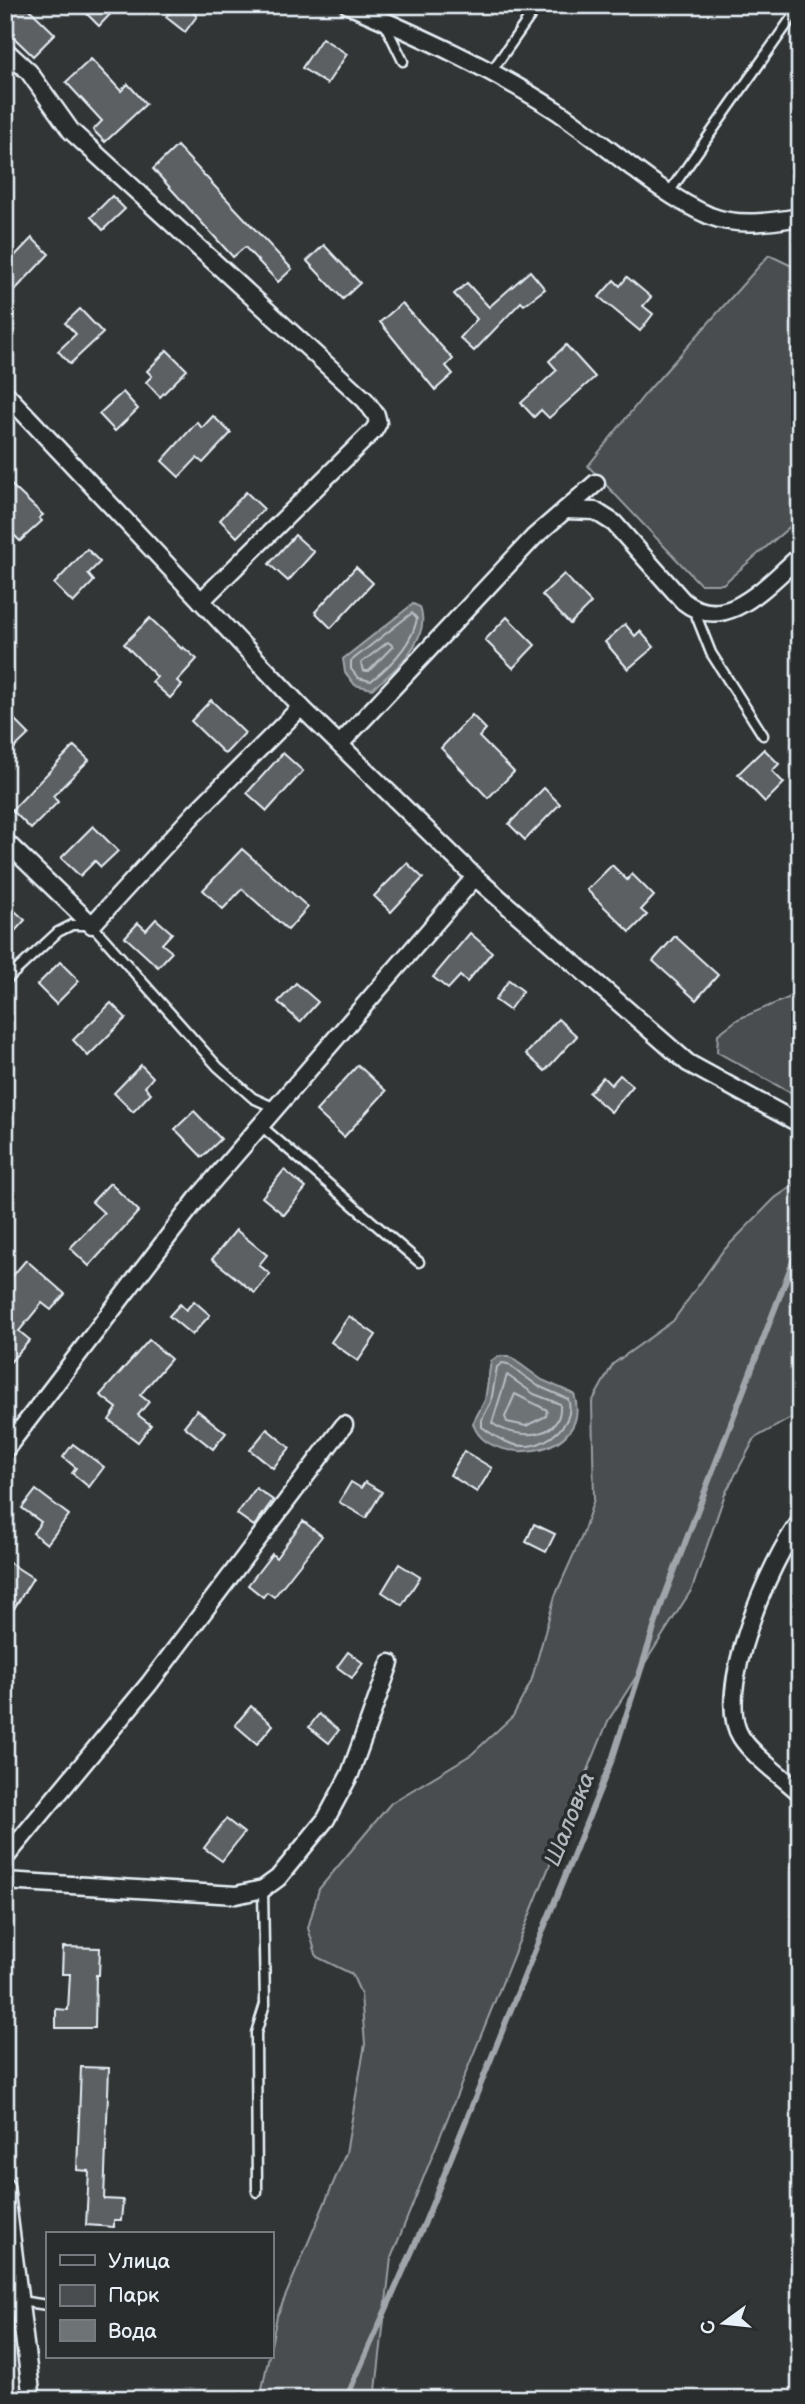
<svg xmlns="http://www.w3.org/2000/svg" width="805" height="2404" viewBox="0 0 805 2404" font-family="'Balsamiq Sans',sans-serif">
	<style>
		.green { fill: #494d4f; stroke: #989fa4; stroke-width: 2 }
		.water { fill: #6e7376; stroke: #9fa5aa; stroke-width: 2 }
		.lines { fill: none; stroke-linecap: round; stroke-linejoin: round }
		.shore { stroke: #b7bfc4; stroke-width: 2 }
		.stream { stroke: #9fa5aa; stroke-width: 6 }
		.building { fill: #5c6063; stroke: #e8f1f8; stroke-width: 2 }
		.service-casing { stroke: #e8f1f8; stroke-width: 13 }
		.minor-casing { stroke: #e8f1f8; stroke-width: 21 }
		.service { stroke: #2a2d2e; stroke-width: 8 }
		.minor { stroke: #2a2d2e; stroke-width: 16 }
		.labels { text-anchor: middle; stroke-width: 7; stroke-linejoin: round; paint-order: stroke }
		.water-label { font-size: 23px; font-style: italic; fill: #b1b8be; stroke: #2a2d2e }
	</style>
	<rect width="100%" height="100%" fill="#323536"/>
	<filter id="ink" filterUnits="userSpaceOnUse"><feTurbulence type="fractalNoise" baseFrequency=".0143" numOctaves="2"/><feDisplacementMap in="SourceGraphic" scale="14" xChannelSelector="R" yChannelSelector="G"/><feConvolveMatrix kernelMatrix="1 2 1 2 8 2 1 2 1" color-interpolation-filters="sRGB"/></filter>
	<g filter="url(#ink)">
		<g class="green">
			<path d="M769,255L800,270V518L723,584H700L588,466L646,393Z"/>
			<path d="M800,993V1098L717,1052L718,1034L738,1019Z"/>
			<path d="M800,1181V1413L755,1438L725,1494L692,1589L608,1721L391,2258L375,2399H260L277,2316L346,2153L365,2044L361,1994L352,1974L317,1957L308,1928L319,1889L391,1803L472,1754L513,1716L531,1682L555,1596L582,1536L594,1499L592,1402L613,1364L673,1321L722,1252L775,1198Z"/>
		</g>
		<g class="water">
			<path d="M413,604L420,607C432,639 395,671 372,689L355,685L345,672L343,659Z"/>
			<path d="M500,1356H509L542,1380L574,1394C595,1458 485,1469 473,1423L485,1400L491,1361Z"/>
		</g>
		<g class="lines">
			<g class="shore">
				<path d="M412,613L417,619C412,644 390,666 371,681L358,678L351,669V661Z"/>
				<path d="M388,642L393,646L369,671H363L361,663Z"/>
				<path d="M502,1363L508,1364L538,1386L568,1399C576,1422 549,1445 527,1446C510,1447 494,1436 482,1427V1419L491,1402L497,1367Z"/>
				<path d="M507,1375L534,1394L560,1404C563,1442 513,1439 492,1423Z"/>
				<path d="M515,1394L547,1410L546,1416L526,1426L507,1422L505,1417Z"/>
			</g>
			<path class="stream" d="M346,2399L425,2222L613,1757L662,1603L800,1243"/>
		</g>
		<g class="building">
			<path d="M5,5H25L55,34L33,56L5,29Z"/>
			<path d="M94,5H119L99,26L86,13Z"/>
			<path d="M175,5H183L197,16L185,32L166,17Z"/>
			<path d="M322,38L347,54L327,84L302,68Z"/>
			<path d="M91,59L121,91L128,84L146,104L105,142L93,130L102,121L66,82Z"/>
			<path d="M177,146L292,269L278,282L245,247L233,257L153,169Z"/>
			<path d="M112,196L125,209L103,230L91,217Z"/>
			<path d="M32,238L49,254L13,292L5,284V266Z"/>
			<path d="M324,245L360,283L343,299L307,261Z"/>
			<path d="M530,271L545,289L524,305L521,302L474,351L460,338L477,319L454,294L467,283L489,307Z"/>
			<path d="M627,277L651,297L643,306L653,314L640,331L599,297L614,280L620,286Z"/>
			<path d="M402,303L453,359L446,366L453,374L435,390L380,322Z"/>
			<path d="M80,309L103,333L70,364L58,351L76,334L65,323Z"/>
			<path d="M566,345L595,377L549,418L541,410L534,417L521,403L557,370L549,361Z"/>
			<path d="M167,350L187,370L160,397L146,382L152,376L147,371Z"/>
			<path d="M123,392L138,409L115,431L99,414Z"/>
			<path d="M213,416L231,433L203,463L197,458L179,477L162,461L197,422L202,428Z"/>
			<path d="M5,479L43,515L39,518L42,521L20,541L5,526Z"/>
			<path d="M246,492L264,509L237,537L220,520Z"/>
			<path d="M295,535L314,552L288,581L269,564Z"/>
			<path d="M87,549L100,562L88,574L94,581L73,603L54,584Z"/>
			<path d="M356,567L373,583L331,628L315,612Z"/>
			<path d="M564,574L591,603L570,624L542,595Z"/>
			<path d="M507,617L535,645L513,668L485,640Z"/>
			<path d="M150,618L182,649L183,647L197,659L177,681L182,685L170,698L152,682L157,677L124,644Z"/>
			<path d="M625,624L635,636L640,631L654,647L628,669L605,642Z"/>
			<path d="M211,700L245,733L225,754L191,721Z"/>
			<path d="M5,710L29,734L5,757Z"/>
			<path d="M472,715L486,729L479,737L514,772L488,798L441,748Z"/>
			<path d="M74,746L89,760L53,796L58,802L31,829L12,810Z"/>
			<path d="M764,749L779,764L772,771L784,783L765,802L738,774Z"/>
			<path d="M283,753L303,771L267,811L247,793Z"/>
			<path d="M544,788L560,804L525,840L509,824Z"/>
			<path d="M93,826L118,851L101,867L95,861L80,876L61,858Z"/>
			<path d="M242,849L308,907L288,930L242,889L223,909L203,890Z"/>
			<path d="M407,863L423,878L391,912L374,896Z"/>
			<path d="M612,865L627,880L632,874L654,896L641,910L647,915L630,932L587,890Z"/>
			<path d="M5,902L25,920L5,942Z"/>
			<path d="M156,919L172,933L162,944L172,952L158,967L125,937L138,923L146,930Z"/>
			<path d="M470,933L492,952L467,982L460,976L448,989L433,977Z"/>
			<path d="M675,936L718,975L696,1000L653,961Z"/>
			<path d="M60,962L79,981L56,1004L37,985Z"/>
			<path d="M509,980L523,991L509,1010L495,1000Z"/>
			<path d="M296,983L318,1002L300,1022L278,1002Z"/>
			<path d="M111,1003L126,1018L88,1056L73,1040Z"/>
			<path d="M558,1019L577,1036L545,1071L526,1054Z"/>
			<path d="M141,1065L153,1077L145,1087L151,1093L133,1112L114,1093Z"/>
			<path d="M358,1065L386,1091L344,1137L316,1111Z"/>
			<path d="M620,1075L633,1086L611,1112L589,1093L603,1077L611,1085Z"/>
			<path d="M194,1111L221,1139L202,1157L175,1129Z"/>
			<path d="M284,1170L306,1188L284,1215L262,1197Z"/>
			<path d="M110,1183L139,1211L89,1266L70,1248L104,1213L92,1202Z"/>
			<path d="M236,1230L267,1255L259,1265L270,1274L255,1293L212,1259Z"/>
			<path d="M26,1260L65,1294L51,1310L42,1303L19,1331L30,1340L5,1368V1285Z"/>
			<path d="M194,1301L210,1315L192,1335L169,1316L180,1304L186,1310Z"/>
			<path d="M349,1316L376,1335L358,1361L331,1342Z"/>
			<path d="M149,1340L171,1359L140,1395L149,1402L138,1415L151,1425L138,1442L109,1420L117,1408L100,1395Z"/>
			<path d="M197,1410L226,1433L213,1449L184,1426Z"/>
			<path d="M267,1429L290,1448L273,1468L250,1450Z"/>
			<path d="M73,1444L104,1467L89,1487L72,1473L76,1468L63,1457Z"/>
			<path d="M464,1451L492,1468L477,1492L450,1475Z"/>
			<path d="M351,1482L361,1488L365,1482L382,1492L366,1518L339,1502Z"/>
			<path d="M256,1488L273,1500L254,1526L237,1514Z"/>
			<path d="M36,1490L69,1515L47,1544L33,1533L41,1522L22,1508Z"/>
			<path d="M303,1521L322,1536L274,1597L267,1592L263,1597L248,1585L272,1554L276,1558Z"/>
			<path d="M534,1524L555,1534L546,1552L526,1542Z"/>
			<path d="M5,1560L33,1578L5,1623Z"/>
			<path d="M399,1564L420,1577L402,1605L382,1592Z"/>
			<path d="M348,1652L363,1663L352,1678L337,1667Z"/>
			<path d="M251,1706L273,1725L257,1744L235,1725Z"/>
			<path d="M319,1714L339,1730L329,1743L309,1727Z"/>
			<path d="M226,1819L244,1833L222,1861L204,1848Z"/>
			<path d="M63,1947L100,1948L99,1975H96L95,2028H56V2009L68,2010L70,1974H62Z"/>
			<path d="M81,2067L109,2068L104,2199L123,2200L121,2220H114V2227L86,2225L89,2171L77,2170Z"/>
		</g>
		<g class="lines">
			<g class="service-casing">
				<g id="service">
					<path d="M384,22L403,61"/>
					<path d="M491,72L538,5"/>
					<path d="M670,191L800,6"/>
					<path d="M694,610L711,653L763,735"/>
					<path d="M5,981L58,932L72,925H92L218,1067L253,1098L275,1108"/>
					<path d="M260,1125L419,1262"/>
					<path d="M257,2192L256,2033L265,2004L263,1889"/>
					<path d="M20,2301L47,2305"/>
				</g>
			</g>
			<g class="minor-casing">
				<g id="minor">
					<path d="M348,5C420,36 491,68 557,111C605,143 658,194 710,216C738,227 771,222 800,217"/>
					<path d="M5,50L29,72L71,131L365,400L376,415L378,423L374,430L201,601"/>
					<path d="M5,393L301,707L475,877L688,1063L800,1124"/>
					<path d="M565,510L595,511L614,523L683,601C726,636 768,583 800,556"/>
					<path d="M340,744L534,537L596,483"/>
					<path d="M5,841L92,925L195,813L301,707"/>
					<path d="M5,1450L197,1199L475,877"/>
					<path d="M800,1522C770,1560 713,1694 741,1737C753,1756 783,1777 800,1793"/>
					<path d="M5,1858L149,1684L344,1425"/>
					<path d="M5,1881L236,1895L263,1889L278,1878L326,1819L350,1774L390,1663"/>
					<path d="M5,2186L32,2399"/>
				</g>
			</g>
			<use href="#service" class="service"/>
			<use href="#minor" class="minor"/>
		</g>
	</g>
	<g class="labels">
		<g class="water-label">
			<text transform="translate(569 1819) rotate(-68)" y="8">Шаловка</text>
		</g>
	</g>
	<rect width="805" height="2404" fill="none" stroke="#2a2d2e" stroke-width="28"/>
	<rect x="14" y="14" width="777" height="2376" fill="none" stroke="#e8f1f8" stroke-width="2.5" filter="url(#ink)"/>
	<rect x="46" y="2232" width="228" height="126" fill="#2a2d2e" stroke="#767b7f" stroke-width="2"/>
	<rect x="60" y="2255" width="35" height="10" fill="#2a2d2e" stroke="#767b7f" stroke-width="2"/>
	<text x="108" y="2268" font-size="21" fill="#e8f1f8">Улица</text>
	<rect x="60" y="2285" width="35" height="21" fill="#494d4f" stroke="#767b7f" stroke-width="2"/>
	<text x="108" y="2302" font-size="21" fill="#e8f1f8">Парк</text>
	<rect x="60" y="2320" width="35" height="21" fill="#6e7376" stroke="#767b7f" stroke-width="2"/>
	<text x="108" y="2338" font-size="21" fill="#e8f1f8">Вода</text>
	<g transform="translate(724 2323) rotate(255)" stroke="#2a2d2e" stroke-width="5" paint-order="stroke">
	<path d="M0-5L12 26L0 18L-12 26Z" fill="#e8f1f8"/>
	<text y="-10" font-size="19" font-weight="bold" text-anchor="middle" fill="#e8f1f8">С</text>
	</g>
</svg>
